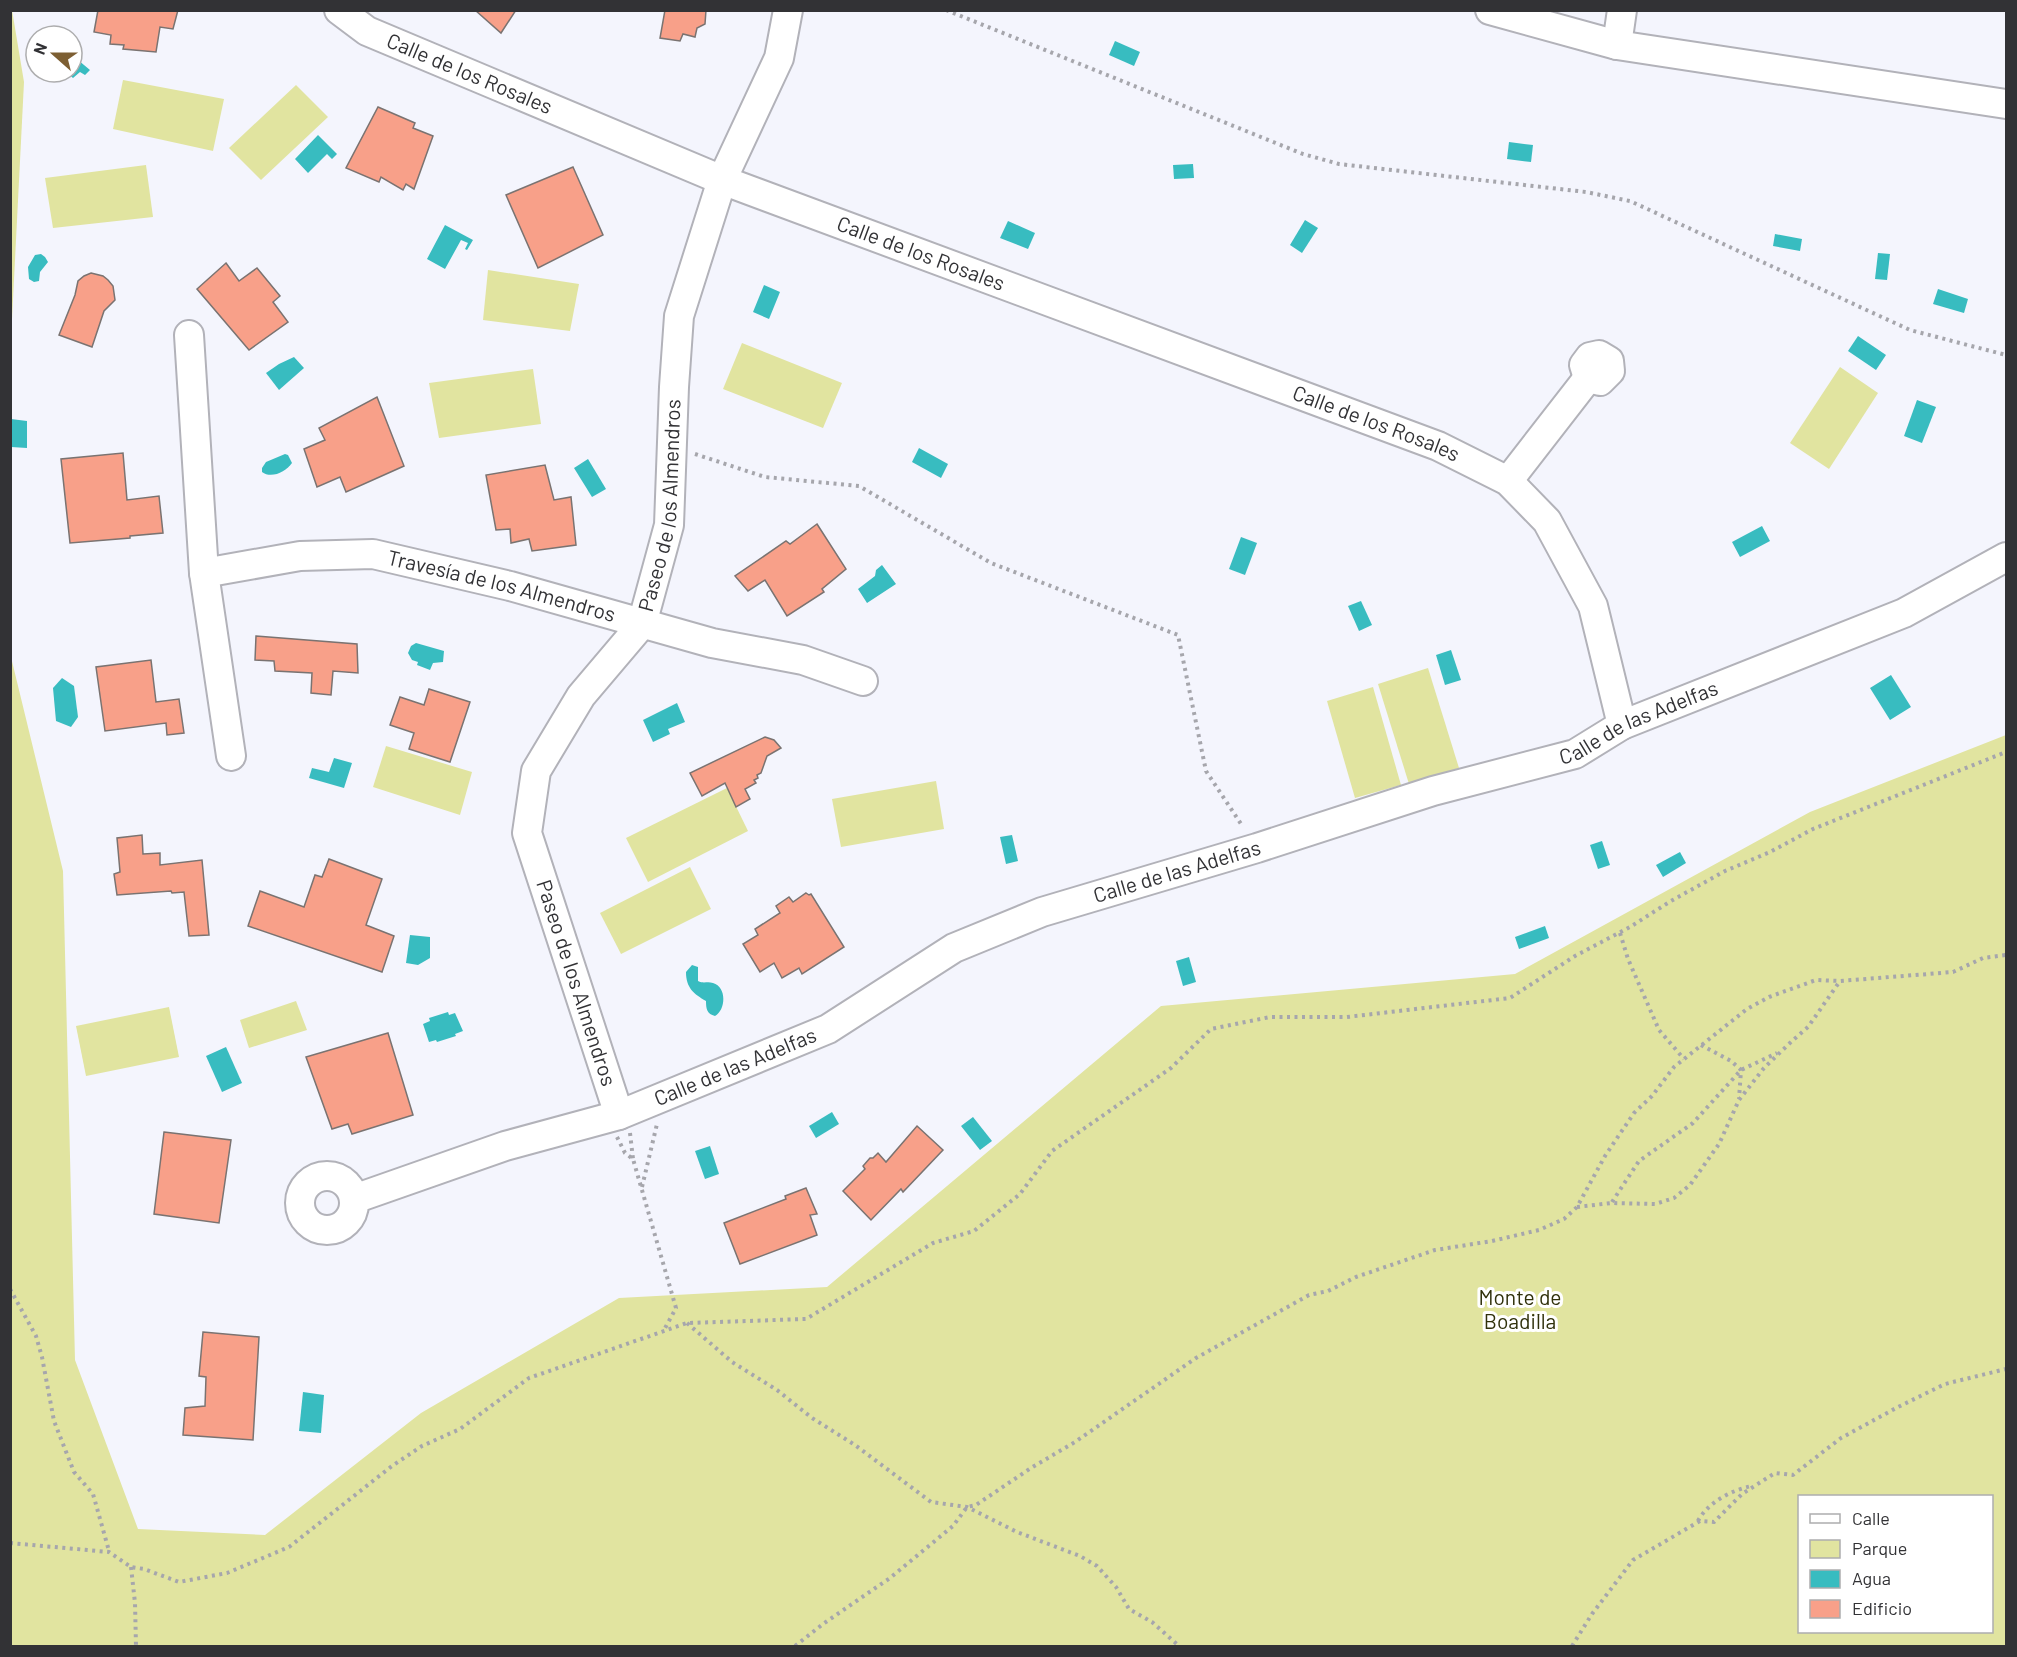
<svg xmlns="http://www.w3.org/2000/svg" width="2017" height="1657" viewBox="0 0 2017 1657" font-family="Barlow,sans-serif">
	<style>
		.green { fill: #e1e4a0; fill-rule: evenodd }
		.water { fill: #38bcc0 }
		.building { fill: #f8a089; stroke: #7a7371; stroke-width: 1.5 }
		.lines { fill: none; stroke-linecap: round; stroke-linejoin: round }
		.minor-casing { stroke: #b2b2b9; stroke-width: 32 }
		.path { stroke: #a6a6ac; stroke-width: 4; stroke-dasharray: 3 4.5; stroke-linecap: butt }
		.minor { stroke: #fff; stroke-width: 28 }
		.labels { text-anchor: middle; stroke-width: 6; stroke-linejoin: round; paint-order: stroke }
		.street-label { font-size: 21px; fill: #323235; stroke: #fff }
		.park-label { font-size: 21px; fill: #30310b; stroke: #fff }
	</style>
	<rect width="100%" height="100%" fill="#f4f5fd"/>
	<g class="green">
		<path d="M12,10L24,82L11,339L10,11Z"/>
		<path d="M123,80L224,99L213,151L113,129Z"/>
		<path d="M296,85L328,117L261,180L229,148Z"/>
		<path d="M146,165L153,217L53,228L45,178Z"/>
		<path d="M488,270L579,284L570,331L483,320Z"/>
		<path d="M742,343L842,383L823,428L723,389Z"/>
		<path d="M1840,367L1878,393L1829,469L1790,443Z"/>
		<path d="M533,369L541,424L439,438L429,383Z"/>
		<path d="M10,653L63,871L75,1360L138,1529L265,1535L421,1413L619,1298L827,1287L1161,1006L1515,974L1810,812L2006,735V1646H11ZM1800,1496H1992V1632H1800Z"/>
		<path d="M1428,668L1459,768L1409,784L1378,684Z"/>
		<path d="M1373,687L1401,785L1355,798L1327,701Z"/>
		<path d="M386,746L472,772L460,815L373,787Z"/>
		<path d="M936,781L944,829L841,847L832,799Z"/>
		<path d="M727,788L748,831L648,882L626,838Z"/>
		<path d="M690,867L711,909L621,954L600,913Z"/>
		<path d="M296,1001L307,1030L249,1048L240,1020Z"/>
		<path d="M169,1007L179,1057L86,1076L76,1026Z"/>
	</g>
	<g class="water">
		<path d="M1115,41L1140,52L1134,66L1109,55Z"/>
		<path d="M72,55L90,70L85,75L80,72L73,78L66,72H72Z"/>
		<path d="M318,135L337,154L332,159L327,154L308,173L295,159Z"/>
		<path d="M1509,142L1533,145L1531,162L1507,159Z"/>
		<path d="M1193,164L1194,178L1174,179L1173,165Z"/>
		<path d="M1305,220L1318,228L1302,253L1290,245Z"/>
		<path d="M1008,221L1035,233L1028,249L1000,238Z"/>
		<path d="M445,225L473,240L467,250L465,249L468,243L461,240L445,269L427,259Z"/>
		<path d="M1775,234L1802,239L1800,251L1773,246Z"/>
		<path d="M1878,253L1890,254L1887,280L1875,279Z"/>
		<path d="M41,254L45,257L48,262L40,272L39,281L34,282L29,279L28,267L35,255Z"/>
		<path d="M764,285L780,292L769,319L753,312Z"/>
		<path d="M1938,289L1968,299L1964,313L1933,304Z"/>
		<path d="M1858,336L1886,355L1876,370L1848,351Z"/>
		<path d="M294,357L304,368L279,390L266,373L279,364Z"/>
		<path d="M1917,400L1936,407L1922,443L1904,436Z"/>
		<path d="M11,419L27,421V448L11,447Z"/>
		<path d="M919,448L948,464L941,478L912,462Z"/>
		<path d="M285,454L288,455L292,463C286,472 271,479 262,472V468L266,462Z"/>
		<path d="M588,459L606,489L592,497L574,468Z"/>
		<path d="M1762,526L1770,541L1740,557L1732,542Z"/>
		<path d="M1241,537L1257,543L1245,575L1229,569Z"/>
		<path d="M882,565L896,584L867,603L858,589L875,576L876,570Z"/>
		<path d="M1361,601L1372,625L1359,631L1348,606Z"/>
		<path d="M416,643L444,651L443,662L433,663L430,670L417,665L418,662L412,660L408,653L411,646Z"/>
		<path d="M1451,650L1461,680L1445,685L1436,655Z"/>
		<path d="M1891,675L1911,707L1890,720L1870,688Z"/>
		<path d="M62,678L74,686L78,717L71,727L56,721L53,688Z"/>
		<path d="M677,703L685,722L668,729L670,734L653,742L643,720Z"/>
		<path d="M334,758L352,763L344,788L309,778L312,768L329,772Z"/>
		<path d="M1012,835L1018,861L1006,864L1000,837Z"/>
		<path d="M1602,841L1610,865L1598,869L1590,845Z"/>
		<path d="M1680,852L1686,863L1663,877L1656,865Z"/>
		<path d="M1545,926L1549,938L1519,949L1515,937Z"/>
		<path d="M410,935L430,937V958L418,965L406,963Z"/>
		<path d="M1189,957L1196,982L1183,986L1176,961Z"/>
		<path d="M692,965L698,967V981C704,984 707,981 713,983C727,987 726,1010 715,1016C707,1014 706,1009 706,1001C694,994 686,988 686,972Z"/>
		<path d="M448,1012L449,1015L455,1013L463,1031L455,1034L456,1036L437,1042L436,1040L429,1042L423,1024L430,1021L429,1018Z"/>
		<path d="M226,1047L242,1083L222,1092L206,1056Z"/>
		<path d="M832,1112L839,1124L816,1138L809,1126Z"/>
		<path d="M973,1117L992,1141L980,1150L961,1126Z"/>
		<path d="M710,1146L719,1174L705,1179L695,1151Z"/>
		<path d="M303,1392L324,1395L321,1433L299,1431Z"/>
	</g>
	<g class="building">
		<path d="M98,10H178L173,29L160,27L156,52L123,49L124,45L110,44L111,35L94,32Z"/>
		<path d="M475,10H516L501,33Z"/>
		<path d="M665,10H706L705,24L697,28L695,37L683,34L680,41L660,38Z"/>
		<path d="M378,107L415,123L413,128L433,136L414,189L406,184L403,190L381,177L379,182L346,168Z"/>
		<path d="M573,167L603,235L538,268L506,195Z"/>
		<path d="M226,263L239,281L257,268L280,296L273,302L288,322L249,350L197,289Z"/>
		<path d="M91,273L103,276L108,280L113,286L115,300L104,311L92,347L59,335L75,295L78,281L84,276Z"/>
		<path d="M377,397L404,466L346,492L340,477L317,487L304,449L325,440L319,428Z"/>
		<path d="M123,453L127,500L159,496L163,533L130,536V538L70,543L61,459Z"/>
		<path d="M545,465L554,500L571,497L576,545L532,551L529,539L511,543L510,529L496,530L486,475Z"/>
		<path d="M817,524L846,569L822,589L824,592L787,616L765,580L748,591L735,576L786,541L790,544Z"/>
		<path d="M256,636L357,644L358,673L333,671L331,695L311,693L312,673L275,671L274,661L255,660Z"/>
		<path d="M151,660L156,702L179,699L184,733L167,735L166,723L105,731L96,667Z"/>
		<path d="M429,689L470,702L450,762L409,749L414,733L390,725L400,697L424,705Z"/>
		<path d="M765,737L774,740L781,748L767,756L761,773L757,775L758,778L754,780L756,783L745,789L750,799L736,807L725,783L702,796L690,773Z"/>
		<path d="M142,835L143,854L160,853V865L202,860L209,935L189,936L184,892L172,893L171,891L117,895L114,874L120,872L117,838Z"/>
		<path d="M329,859L382,879L366,925L394,936L382,972L248,926L260,891L304,907L315,875L322,877Z"/>
		<path d="M806,893L809,895L811,894L844,947L802,974L799,968L782,978L774,963L760,972L743,944L758,935L755,929L780,913L776,906L789,897L793,902Z"/>
		<path d="M388,1033L413,1115L352,1134L348,1124L332,1129L306,1057Z"/>
		<path d="M917,1126L943,1150L903,1192L901,1189L871,1220L843,1191L865,1169L863,1166L870,1158H873L878,1153L886,1162Z"/>
		<path d="M164,1132L231,1140L219,1223L154,1214Z"/>
		<path d="M806,1188L817,1214L810,1215L817,1235L740,1264L724,1223L786,1199L785,1196Z"/>
		<path d="M203,1332L259,1337L253,1440L183,1435L185,1408L205,1406L206,1377L199,1376Z"/>
	</g>
	<g class="lines">
		<g class="minor-casing">
			<g id="minor">
				<path id="s1" d="M339,10L367,31L722,180L1438,446L1508,481L1547,521L1593,606L1622,725"/>
				<path d="M1490,10L1617,45L2006,104"/>
				<path d="M1617,45L1622,10"/>
				<path d="M189,335L204,573L231,756"/>
				<path d="M1599,355L1609,361L1610,371L1600,381L1588,378L1584,365L1590,357Z"/>
				<path d="M1508,481L1588,378"/>
				<path id="s2" d="M204,573L300,556L373,554L510,586L712,643L803,660L863,681"/>
				<path id="s3" d="M619,1115L527,833L536,771L581,696L642,624L669,525L674,387L679,316L722,180L779,58L788,10"/>
				<circle cx="327" cy="1203" r="27"/>
				<path id="s4" d="M354,1199L505,1146L619,1115L828,1029L954,948L1042,912L1257,848L1433,791L1575,754L1622,725L1904,613L2006,557"/>
			</g>
		</g>
		<g class="path">
			<path d="M946,10L1303,154L1339,164L1586,192L1630,201L1910,330L2006,355"/>
			<path d="M695,454L765,477L859,486L991,563L1178,635L1206,771L1243,827"/>
			<path d="M1620,933L1628,959L1659,1030L1684,1059"/>
			<path d="M1701,1045L1731,1061L1741,1070L1739,1099"/>
			<path d="M630,1133L633,1159"/>
			<path d="M617,1137L625,1153L633,1159L676,1308L664,1330"/>
			<path d="M642,1187L657,1124"/>
			<path d="M1612,1202L1639,1161L1693,1123L1741,1070L1777,1053"/>
			<path d="M1577,1207L1611,1203L1655,1204L1674,1198L1690,1185L1719,1144L1739,1100L1764,1068L1792,1041L1808,1027L1840,981"/>
			<path d="M10,1289L36,1336L42,1357L54,1421L74,1472L93,1494L109,1551"/>
			<path d="M687,1323L732,1362L777,1390L812,1418L855,1445L931,1502L967,1507L1017,1532L1080,1556L1097,1566L1116,1587L1129,1609L1152,1622L1179,1646"/>
			<path d="M1698,1521C1708,1502 1732,1490 1752,1486"/>
			<path d="M10,1543L109,1552L131,1567L144,1569L179,1582L227,1573L289,1547L392,1466L422,1446L460,1429L529,1378L687,1323L806,1319L933,1243L974,1231L1020,1194L1052,1151L1171,1068L1211,1029L1270,1017H1347L1510,998L1575,956L1630,927L1671,901L1725,871L1770,852L1813,829L2006,752"/>
			<path d="M131,1567L135,1603L136,1646"/>
			<path d="M795,1646L823,1624L890,1578L953,1526L967,1507L976,1505L1031,1468L1075,1442L1196,1358L1309,1295L1328,1291L1356,1277L1435,1250L1492,1241L1539,1230L1564,1219L1577,1207L1605,1156L1634,1113L1652,1096L1674,1067L1747,1009L1769,997L1816,980L1840,981L1953,972L1983,958L2006,955"/>
			<path d="M1572,1646L1592,1614L1633,1560L1700,1521L1714,1522L1742,1494L1775,1473L1793,1475L1841,1438L1898,1407L1945,1384L2006,1369"/>
		</g>
		<use href="#minor" class="minor"/>
	</g>
	<g class="labels">
		<g class="street-label">
			<text dy="7" stroke="none"><textPath href="#s1" startOffset="146">Calle de los Rosales</textPath></text>
			<text dy="7" stroke="none"><textPath href="#s1" startOffset="632">Calle de los Rosales</textPath></text>
			<text dy="7" stroke="none"><textPath href="#s1" startOffset="1118">Calle de los Rosales</textPath></text>
			<text dy="7" stroke="none"><textPath href="#s3" startOffset="662">Paseo de los Almendros</textPath></text>
			<text dy="7" stroke="none"><textPath href="#s2" startOffset="303">Travesía de los Almendros</textPath></text>
			<text dy="7" stroke="none"><textPath href="#s4" startOffset="1376">Calle de las Adelfas</textPath></text>
			<text dy="7" stroke="none"><textPath href="#s4" startOffset="890">Calle de las Adelfas</textPath></text>
			<text transform="translate(576 983) rotate(72)" y="7">Paseo de los Almendros</text>
			<text dy="7" stroke="none"><textPath href="#s4" startOffset="404">Calle de las Adelfas</textPath></text>
		</g>
		<g class="park-label">
			<text x="1520" y="1305">Monte de<tspan x="1520" dy="24">Boadilla</tspan></text>
		</g>
	</g>
	<rect width="2017" height="1657" fill="none" stroke="#323235" stroke-width="24"/>
	<rect x="1798" y="1495" width="195" height="138" fill="#ffffff" stroke="#adadae" stroke-width="1.5"/>
	<rect x="1810" y="1514" width="30" height="9" fill="#ffffff" stroke="#adadae" stroke-width="1.5"/>
	<text x="1852" y="1525" font-size="18" fill="#323235">Calle</text>
	<rect x="1810" y="1540" width="30" height="18" fill="#e1e4a0" stroke="#adadae" stroke-width="1.5"/>
	<text x="1852" y="1555" font-size="18" fill="#323235">Parque</text>
	<rect x="1810" y="1570" width="30" height="18" fill="#38bcc0" stroke="#adadae" stroke-width="1.5"/>
	<text x="1852" y="1585" font-size="18" fill="#323235">Agua</text>
	<rect x="1810" y="1600" width="30" height="18" fill="#f8a089" stroke="#adadae" stroke-width="1.5"/>
	<text x="1852" y="1615" font-size="18" fill="#323235">Edificio</text>
	<g transform="translate(54 54) rotate(291)"><circle r="28" fill="#ffffff" stroke="#adadae" stroke-width="1.5"/>
	<path d="M0-4.5L10 22L0 15L-10 22Z" fill="#7d5f33"/>
	<text y="-9" font-size="16" font-weight="bold" text-anchor="middle" fill="#323235">N</text>
	</g>
</svg>
